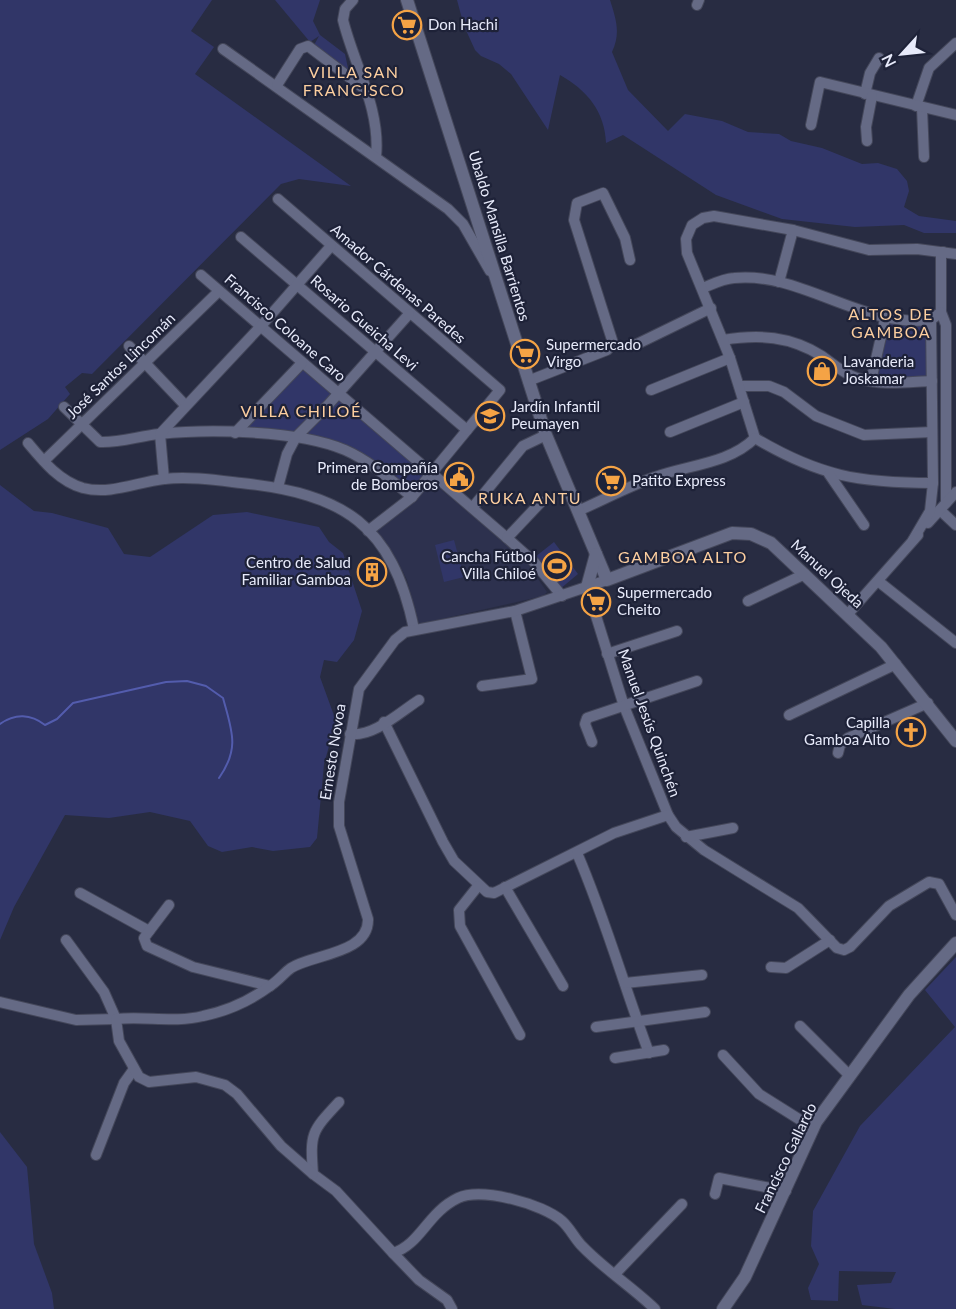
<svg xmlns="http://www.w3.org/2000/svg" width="956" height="1309" viewBox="0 0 956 1309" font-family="Lato,sans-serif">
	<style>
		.built { fill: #2d314e }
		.green { fill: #313668 }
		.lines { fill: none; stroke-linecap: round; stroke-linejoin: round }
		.stream { stroke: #535cad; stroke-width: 2 }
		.minor-casing { stroke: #44475a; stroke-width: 12 }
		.tertiary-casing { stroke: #44475a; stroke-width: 14 }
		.minor { stroke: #656a85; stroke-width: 10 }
		.tertiary { stroke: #656a85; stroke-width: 12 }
		.labels { text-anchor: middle; stroke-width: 4.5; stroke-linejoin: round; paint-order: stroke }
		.poi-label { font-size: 15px; fill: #e7eafa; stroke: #1e2238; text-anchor: start }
		.street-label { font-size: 15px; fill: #e7eafa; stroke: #1e2238 }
		.neighbourhood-label { font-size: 16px; letter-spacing: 1.5px; fill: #fcce9f; stroke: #1e2238 }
	</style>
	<rect width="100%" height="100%" fill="#282c42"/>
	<g class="built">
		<path d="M498,397L502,413L489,430L478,420Z"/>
		<path d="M432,482L525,560L547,592L543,596L419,624L407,580L397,560L375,532L410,506Z"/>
	</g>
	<g class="green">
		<path d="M0,0H212L191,31L214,47L195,74L351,186L299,179L281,184L92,374L82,373L65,387L70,394L48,419L0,450Z"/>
		<path d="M275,0H320L313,21L320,35L345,54L349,73L313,47L319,36L310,42Z"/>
		<path d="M457,0H610C616,19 621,33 612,52L628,90L668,131L685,114L722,121L748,132L779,134L791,141L822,148L862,164L878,163L897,169L907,181L909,191L904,207L919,216L956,221V233H924L904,225L855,227L782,219L716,195L623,135L606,143C605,112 587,90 560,75L548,130L511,74L499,64L481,56L475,50L464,26Z"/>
		<path d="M888,323L927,325L928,379H875Z"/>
		<path d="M302,364L430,474L412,495L354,452L238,432Z"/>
		<path d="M0,485L34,511L52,513L108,528L124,554L150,557L213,515L247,512L319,527L329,542L343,553L362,611L354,640L337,662L324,660L320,677L336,721L324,764L317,838L310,847L273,851L252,847L222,852L208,846L190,821L150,812L109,818L65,815L14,907L0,940Z"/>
		<path d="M454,540L464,577L444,582L435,545Z"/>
		<path d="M554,542L578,574L560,589L535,557Z"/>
		<path d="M956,957V1309H895L862,1305L857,1285L891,1283L896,1272L839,1271L838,1301L811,1300L808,1288L819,1264L811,1246L813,1211L860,1126L955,1027L925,990Z"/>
		<path d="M0,1132L27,1167L34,1244L52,1293L54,1309H0Z"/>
	</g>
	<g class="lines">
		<path class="stream" d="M0,724C15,713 31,714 45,725L57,719L73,703L166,682L187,681L206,686L223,698C232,731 240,748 219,778"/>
		<g class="minor-casing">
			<g id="minor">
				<path d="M353,0L345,9L343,20C354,65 381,109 376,157"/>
				<path d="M697,5L699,0"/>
				<path d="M223,49L448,209L463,224L490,271"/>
				<path d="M277,85L300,49L308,46L366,90"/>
				<path d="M865,94L870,73L879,58"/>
				<path d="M916,106L929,68L956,43"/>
				<path d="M922,108L924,157"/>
				<path d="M811,125L820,82L956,115"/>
				<path d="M867,141L866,127L872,96"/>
				<path d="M278,199L500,390L412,497L368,531"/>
				<path d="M241,237L467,430"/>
				<path d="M943,252L941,255V312L946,325V503"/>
				<path d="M201,275L507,538L534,562L562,596"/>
				<path d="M779,282L793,230"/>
				<path d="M703,288C713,284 722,279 734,278C800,271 861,328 931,320L941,312"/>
				<path d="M723,340C759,334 790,336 822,356C833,364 844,374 857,378C881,386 907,382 932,381"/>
				<path d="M635,345L711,308"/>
				<path d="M129,346L185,405"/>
				<path d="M528,381L607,350L613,343L574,220L577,203L603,193L625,238L630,260"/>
				<path d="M871,381L885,319"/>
				<path d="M740,386H769L784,392L816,416L864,435L932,432"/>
				<path d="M651,390L730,358"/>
				<path d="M64,407L100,442C119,443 139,436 159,434C208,429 299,430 345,450C370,461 391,480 412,497"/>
				<path d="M670,432L744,402"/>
				<path d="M235,433L302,363"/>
				<path d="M755,438L730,358L687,253L686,239L692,225L703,218L714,216L793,230L869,250L917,249L956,254"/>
				<path d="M755,438C819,476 859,483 933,483"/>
				<path d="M28,443C43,461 59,481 83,488C111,495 137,482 164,479C188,476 216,480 241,483C344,494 392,524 414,629"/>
				<path d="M44,461L219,291"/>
				<path d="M829,474L864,525"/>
				<path d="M164,479L160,434L261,326L331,246"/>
				<path d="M278,487L287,454L296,437L328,405L409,314"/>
				<path d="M473,507L523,446L546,435"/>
				<path d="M940,510L956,525"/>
				<path d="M578,511C603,500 629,486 655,477C687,465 729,464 755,438"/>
				<path d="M928,523L956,492"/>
				<path d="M507,538L541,502"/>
				<path d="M913,540L930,511L933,483L931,320"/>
				<path d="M878,581L956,643"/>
				<path d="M587,587L624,706L668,815L676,827L704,850L798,908L837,948L844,950L850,947L889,906L929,882L939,884L956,915"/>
				<path d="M748,601L805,574"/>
				<path d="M848,614L918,535"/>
				<path d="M607,654L677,631"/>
				<path d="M482,686L532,679L515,611"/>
				<path d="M789,715L896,664"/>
				<path d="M384,722L443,842L454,861L487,892L494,893L614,833L668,815"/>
				<path d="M350,734C374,737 400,712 419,700"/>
				<path d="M592,742L585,724L587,718L697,681"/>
				<path d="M838,753L840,745L848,738L928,703"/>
				<path d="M686,837L733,828"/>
				<path d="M577,853C605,918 624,986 649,1053"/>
				<path d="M478,886L459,910L460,926L520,1035"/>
				<path d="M505,887L563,986"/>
				<path d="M80,893L149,931"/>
				<path d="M169,905L144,938L147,946L193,967L270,986"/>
				<path d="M771,967L786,968L830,940"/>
				<path d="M625,983L702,975"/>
				<path d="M0,1002L76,1020L116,1019L104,992L66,940"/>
				<path d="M800,1026L850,1076"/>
				<path d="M596,1027L705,1012"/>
				<path d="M723,1055L759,1094L813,1128"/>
				<path d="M615,1058L664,1050"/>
				<path d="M339,1102C311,1132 310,1133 313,1174L336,1191L393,1253C421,1244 427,1213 458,1198C482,1187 543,1204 562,1221C570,1228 575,1239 582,1246C604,1269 632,1287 655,1309"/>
				<path d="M96,1155L124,1083L134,1069"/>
				<path d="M313,1174L281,1146L237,1094L225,1085L196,1077L149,1082L139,1077L119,1041L116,1019C145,1016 175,1023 203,1016C227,1011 251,1000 270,986C278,981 284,973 291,968C313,954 369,954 368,919L339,826V802L359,689L395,640L405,632L515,611L607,580"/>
				<path d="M715,1194L719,1178L786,1191"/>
				<path d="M393,1253L419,1280L447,1300L452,1309"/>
				<path d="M615,1274L682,1204"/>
			</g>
		</g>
		<g class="tertiary-casing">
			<g id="tertiary">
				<path d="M407,0L546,435L607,580L732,533L751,534L771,543L881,647L956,741"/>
				<path d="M587,587L596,554"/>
				<path d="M723,1309L745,1277L816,1122L909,995L956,943"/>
			</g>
		</g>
		<use href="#minor" class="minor"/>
		<use href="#tertiary" class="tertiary"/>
	</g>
	<defs>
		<g id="supermarket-ring" transform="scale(1.5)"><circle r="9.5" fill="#1e2238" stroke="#f5a345" stroke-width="1.5"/><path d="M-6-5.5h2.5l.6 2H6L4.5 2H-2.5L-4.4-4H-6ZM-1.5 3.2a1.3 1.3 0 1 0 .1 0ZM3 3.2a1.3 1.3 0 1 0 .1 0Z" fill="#f5a345"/></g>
		<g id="shop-ring" transform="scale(1.5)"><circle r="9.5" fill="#1e2238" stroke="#f5a345" stroke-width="1.5"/><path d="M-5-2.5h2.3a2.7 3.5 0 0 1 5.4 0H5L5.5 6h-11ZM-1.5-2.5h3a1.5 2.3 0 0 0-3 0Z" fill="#f5a345"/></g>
		<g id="school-ring" transform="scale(1.5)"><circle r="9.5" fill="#1e2238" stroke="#f5a345" stroke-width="1.5"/><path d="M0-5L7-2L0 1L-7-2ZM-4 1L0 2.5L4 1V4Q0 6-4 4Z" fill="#f5a345"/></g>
		<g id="civic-ring" transform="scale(1.5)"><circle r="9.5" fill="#1e2238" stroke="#f5a345" stroke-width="1.5"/><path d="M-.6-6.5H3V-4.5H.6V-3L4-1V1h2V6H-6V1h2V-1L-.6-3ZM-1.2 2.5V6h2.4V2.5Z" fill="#f5a345"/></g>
		<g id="stadium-ring" transform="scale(1.5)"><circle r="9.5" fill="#1e2238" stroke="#f5a345" stroke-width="1.5"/><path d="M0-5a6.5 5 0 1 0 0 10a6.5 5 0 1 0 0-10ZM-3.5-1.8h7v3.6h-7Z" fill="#f5a345"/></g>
		<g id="building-ring" transform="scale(1.5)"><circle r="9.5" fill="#1e2238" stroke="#f5a345" stroke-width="1.5"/><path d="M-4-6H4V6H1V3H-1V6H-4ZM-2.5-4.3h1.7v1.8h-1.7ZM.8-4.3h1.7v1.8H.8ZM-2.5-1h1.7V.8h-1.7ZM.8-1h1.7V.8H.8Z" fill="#f5a345"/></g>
		<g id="church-ring" transform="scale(1.5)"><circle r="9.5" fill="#1e2238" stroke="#f5a345" stroke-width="1.5"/><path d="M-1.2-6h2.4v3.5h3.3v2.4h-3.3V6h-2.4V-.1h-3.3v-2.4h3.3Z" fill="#f5a345"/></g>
	</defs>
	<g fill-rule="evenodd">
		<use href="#supermarket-ring" x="407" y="25"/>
		<use href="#supermarket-ring" x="525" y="354"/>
		<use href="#shop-ring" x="822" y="371"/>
		<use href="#school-ring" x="490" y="416"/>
		<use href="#civic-ring" x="459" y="477"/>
		<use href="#supermarket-ring" x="611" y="481"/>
		<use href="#stadium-ring" x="557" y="566"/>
		<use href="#building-ring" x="372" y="572"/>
		<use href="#supermarket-ring" x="596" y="602"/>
		<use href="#church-ring" x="911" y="732"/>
	</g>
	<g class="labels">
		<g class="poi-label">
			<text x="428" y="30">Don Hachi</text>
			<text x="546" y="350">Supermercado<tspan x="546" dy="17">Virgo</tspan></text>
			<text x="843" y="367">Lavanderia<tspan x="843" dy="17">Joskamar</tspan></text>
			<text x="511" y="412">Jardín Infantil<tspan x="511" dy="17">Peumayen</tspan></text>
			<text x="438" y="473" text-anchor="end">Primera Compañía<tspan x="438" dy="17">de Bomberos</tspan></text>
			<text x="632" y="486">Patito Express</text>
			<text x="536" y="562" text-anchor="end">Cancha Fútbol<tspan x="536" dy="17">Villa Chiloé</tspan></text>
			<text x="351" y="568" text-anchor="end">Centro de Salud<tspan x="351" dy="17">Familiar Gamboa</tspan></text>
			<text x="617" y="598">Supermercado<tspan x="617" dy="17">Cheito</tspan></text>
			<text x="890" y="728" text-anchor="end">Capilla<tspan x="890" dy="17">Gamboa Alto</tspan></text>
		</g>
		<g class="street-label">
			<text transform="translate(499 236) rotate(73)" y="5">Ubaldo Mansilla Barrientos</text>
			<text transform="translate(398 284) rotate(41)" y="5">Amador Cárdenas Paredes</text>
			<text transform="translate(364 323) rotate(41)" y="5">Rosario Gueicha Levi</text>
			<text transform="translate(285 328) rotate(41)" y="5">Francisco Coloane Caro</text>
			<text transform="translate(121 366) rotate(-44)" y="5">José Santos Lincomán</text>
			<text transform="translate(827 574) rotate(43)" y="5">Manuel Ojeda</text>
			<text transform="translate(649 723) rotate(70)" y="5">Manuel Jesús Quinchén</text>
			<text transform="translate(333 752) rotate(-81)" y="5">Ernesto Novoa</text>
			<text transform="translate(786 1158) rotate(-64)" y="5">Francisco Gallardo</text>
		</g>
		<g class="neighbourhood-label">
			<text x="354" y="78">VILLA SAN<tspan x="354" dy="18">FRANCISCO</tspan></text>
			<text x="891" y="320">ALTOS DE<tspan x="891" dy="18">GAMBOA</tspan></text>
			<text x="301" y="417">VILLA CHILOÉ</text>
			<text x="530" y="504">RUKA ANTU</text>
			<text x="683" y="563">GAMBOA ALTO</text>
		</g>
	</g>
	<g transform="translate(902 54) rotate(243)" stroke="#1e2238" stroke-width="4.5" paint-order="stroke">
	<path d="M0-4.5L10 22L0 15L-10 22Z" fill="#e7eafa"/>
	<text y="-9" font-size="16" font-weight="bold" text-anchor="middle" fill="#e7eafa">N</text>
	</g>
</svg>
